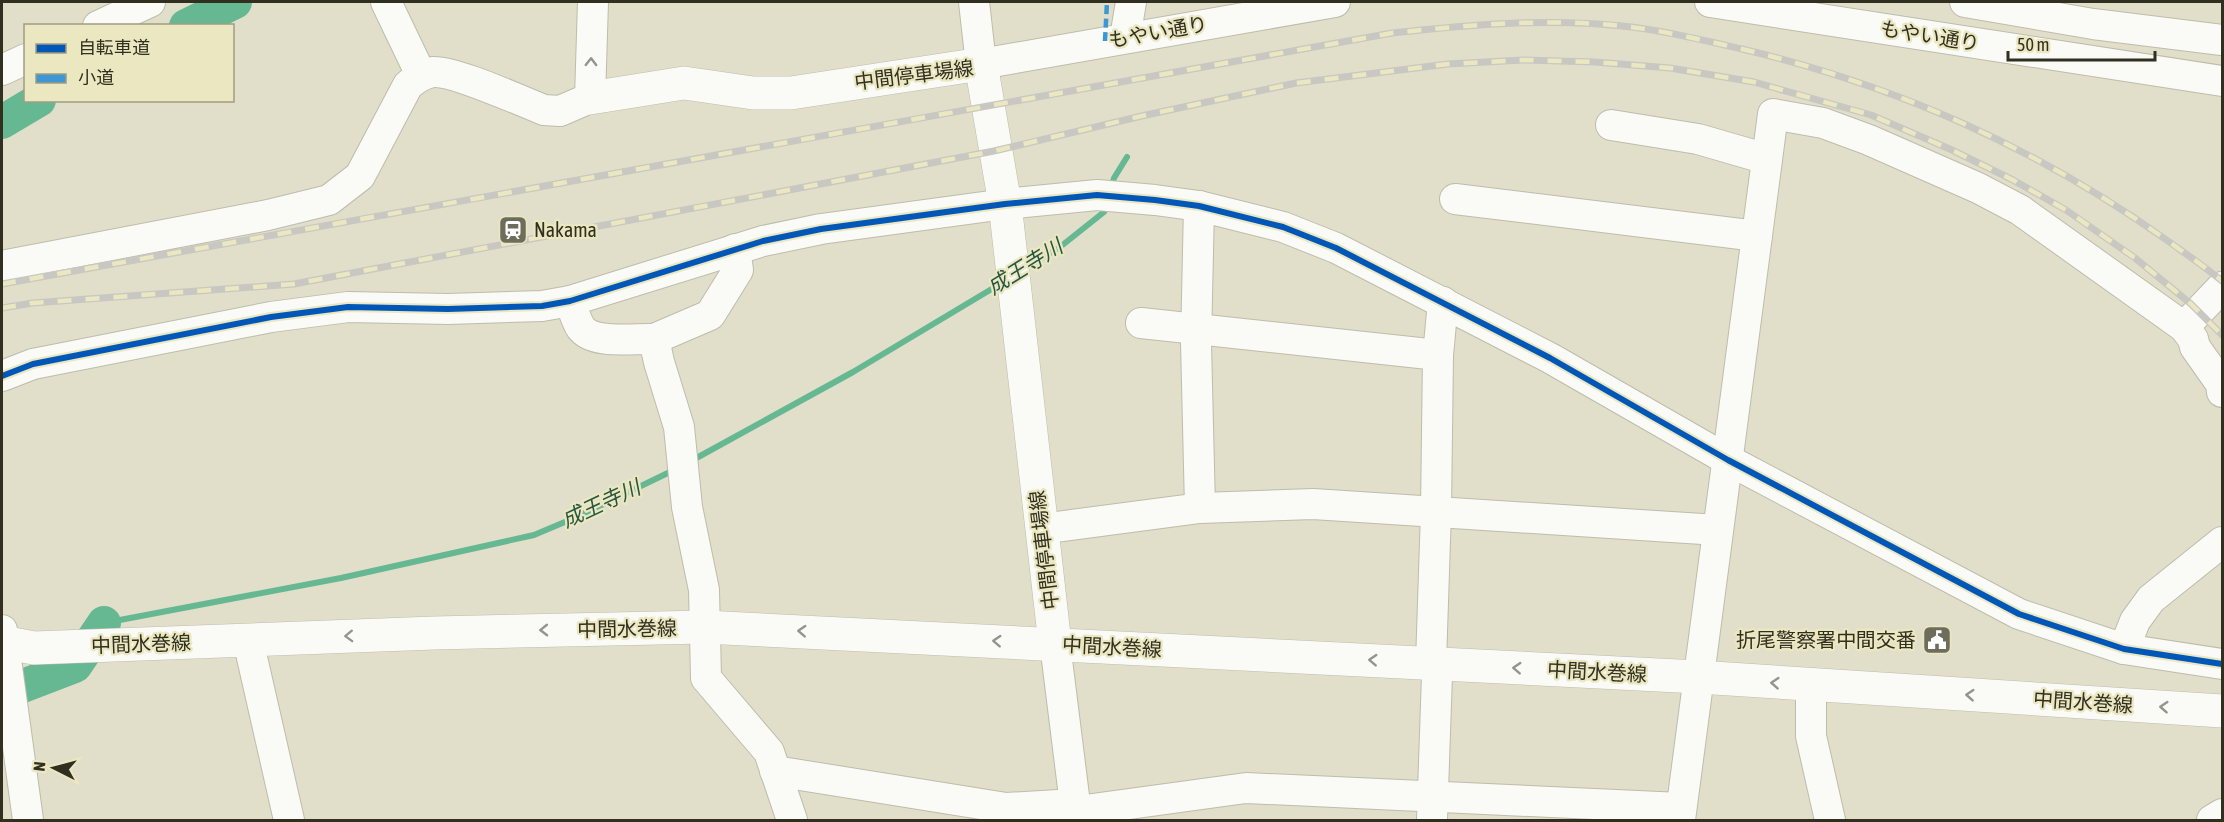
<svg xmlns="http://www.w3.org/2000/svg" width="2224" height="822" viewBox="0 0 2224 822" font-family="'Asap Condensed','Noto Sans JP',sans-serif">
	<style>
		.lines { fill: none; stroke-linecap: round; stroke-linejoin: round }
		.stream { stroke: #66b892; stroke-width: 6 }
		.river { stroke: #66b892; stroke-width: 34 }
		.minor-casing { stroke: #bebcab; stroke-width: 32 }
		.major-casing { stroke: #bebcab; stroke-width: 34 }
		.minor { stroke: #fafaf7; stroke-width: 30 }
		.major { stroke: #fafaf7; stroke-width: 33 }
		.rail-casing { stroke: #c8c7c2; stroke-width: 7 }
		.rail { stroke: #eae7c1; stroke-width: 4.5; stroke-dasharray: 14; stroke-linecap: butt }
		.quiet { stroke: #3d97d5; stroke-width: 4.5; stroke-dasharray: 9 4.5; stroke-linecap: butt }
		.cycleway-casing { stroke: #eae7c1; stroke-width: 10 }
		.cycleway { stroke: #0057b8; stroke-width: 6 }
		.oneway { stroke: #95948c }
		.labels { text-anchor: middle; stroke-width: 4.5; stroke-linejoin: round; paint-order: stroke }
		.street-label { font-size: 20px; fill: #302f20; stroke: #eae7c1 }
		.poi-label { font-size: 20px; fill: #302f20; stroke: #eae7c1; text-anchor: start }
		.water-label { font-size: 21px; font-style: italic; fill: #285642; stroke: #eae7c1 }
	</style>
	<rect width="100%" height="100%" fill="#e1dfca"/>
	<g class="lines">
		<g class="stream">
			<path d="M1111,189L1114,178L1127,157"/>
			<path d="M1024,269L1060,247L1104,212L1106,204"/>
			<path d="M691,461L853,372L1005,281"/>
			<path d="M104,623L341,578L534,535L579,516L674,470"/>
		</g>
		<g class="river">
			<path d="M186,26L235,2"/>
			<path d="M2,122L39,100"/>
			<path d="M2,694L75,666L104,623"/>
		</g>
		<g class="minor-casing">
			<g id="minor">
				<path d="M386,2L421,75"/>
				<path d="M974,2L981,64L1335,2"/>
				<path d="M1710,2L2222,81"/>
				<path d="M1965,2L2093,24L2222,40"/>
				<path d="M98,26L150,2"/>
				<path d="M1125,38L1131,2"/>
				<path d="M2,70L26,59"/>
				<path d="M1611,125L1698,139L1767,159"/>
				<path d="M1455,199L1757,236"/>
				<path d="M1199,206L1196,343L1200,508"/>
				<path d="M2,266L268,215L329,200L360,176L408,85C416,79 422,74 433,72C453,70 521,101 544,110L560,111L590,98L593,2"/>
				<path d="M570,301C573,309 576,321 581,328C594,345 634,338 654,339L659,362L679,427L687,507L704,590L706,678L769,752L792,820"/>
				<path d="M1141,323L1438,355"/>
				<path d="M2184,327L2222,287"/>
				<path d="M654,339L710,315L738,270L735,249"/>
				<path d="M2,376L33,364L271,317L348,307L448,309L542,306L570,301L763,241L821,229L1005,204L1097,195L1155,200L1199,206L1283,227L1336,248L1550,358L1728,460L2019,614L2124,649L2222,664"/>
				<path d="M1041,529L1200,508L1313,504L1718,530"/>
				<path d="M2,630L28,820"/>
				<path d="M248,640L289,820"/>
				<path d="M1055,644L1077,820"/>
				<path d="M2124,649L2135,621L2151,599L2222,542"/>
				<path d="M1811,685V736L1830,820"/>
				<path d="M775,771L1006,808L1075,804L1085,810L1246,788L1681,808"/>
				<path d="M1432,820L1437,675L1431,663L1436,511L1438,355L1443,302"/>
				<path d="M1680,820L1773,114L1823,123L1869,140L1978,188L2020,210L2184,327L2193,339L2195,347L2221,384L2222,392"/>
				<path d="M2212,820L2222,814"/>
			</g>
		</g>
		<g class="major-casing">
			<g id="major">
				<path d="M590,98L684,83L753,93H791L981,64L1005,204L1055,644"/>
				<path d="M2,642L34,648L434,633L704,627L1698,677L2222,711"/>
			</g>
		</g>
		<use href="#minor" class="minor"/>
		<use href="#major" class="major"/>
		<g class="rail-casing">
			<g id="rail">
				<path d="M2,284L1392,33C1468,25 1545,18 1622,26C1662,30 1702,40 1742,49C1898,86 2037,148 2168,241C2186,254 2205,267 2222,281"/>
				<path d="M2,308L33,303L294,284L994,151L1146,115L1296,83L1448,64L1523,60L1595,62L1670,68L1754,82L1871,115L1952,150L2013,180L2066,210L2135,258L2191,304L2222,335"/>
			</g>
		</g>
		<use href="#rail" class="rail"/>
		<path class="quiet" d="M1105,41L1107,2"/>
		<g class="cycleway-casing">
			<path id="cycleway" d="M2,376L33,364L271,317L348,307L448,309L542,306L570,301L763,241L821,229L1005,204L1097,195L1155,200L1199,206L1283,227L1336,248L1550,358L1728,460L2019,614L2124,649L2222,664"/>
		</g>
		<use href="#cycleway" class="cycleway"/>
	</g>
	<defs><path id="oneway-chevron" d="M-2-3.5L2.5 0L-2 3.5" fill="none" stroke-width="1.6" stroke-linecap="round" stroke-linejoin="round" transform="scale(1.5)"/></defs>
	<g class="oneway">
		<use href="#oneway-chevron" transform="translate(591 62) rotate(-89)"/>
		<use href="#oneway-chevron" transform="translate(544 630) rotate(179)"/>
		<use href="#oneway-chevron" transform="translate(802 631) rotate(-177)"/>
		<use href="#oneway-chevron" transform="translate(349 636) rotate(178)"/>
		<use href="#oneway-chevron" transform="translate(997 641) rotate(-177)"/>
		<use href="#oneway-chevron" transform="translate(1373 660) rotate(-177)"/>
		<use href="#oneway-chevron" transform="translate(1517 668) rotate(-177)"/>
		<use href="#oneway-chevron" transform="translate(1775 683) rotate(-176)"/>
		<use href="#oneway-chevron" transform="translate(1970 695) rotate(-176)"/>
		<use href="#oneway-chevron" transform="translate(2164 707) rotate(-176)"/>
	</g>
	<defs>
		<g id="station-square" transform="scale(1.5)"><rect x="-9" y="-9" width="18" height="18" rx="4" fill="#6e6d5c" stroke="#eae7c1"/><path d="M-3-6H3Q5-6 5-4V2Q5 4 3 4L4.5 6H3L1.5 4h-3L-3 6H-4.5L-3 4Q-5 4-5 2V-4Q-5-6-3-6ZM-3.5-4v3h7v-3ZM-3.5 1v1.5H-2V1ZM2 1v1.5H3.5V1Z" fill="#fff"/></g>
		<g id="civic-square" transform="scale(1.5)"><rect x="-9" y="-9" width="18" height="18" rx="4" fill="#6e6d5c" stroke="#eae7c1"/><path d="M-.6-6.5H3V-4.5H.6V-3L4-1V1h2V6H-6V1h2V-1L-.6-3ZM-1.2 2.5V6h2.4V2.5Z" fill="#fff"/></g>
	</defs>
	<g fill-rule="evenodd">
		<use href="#station-square" x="513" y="230"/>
		<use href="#civic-square" x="1937" y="640"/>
	</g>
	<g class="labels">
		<g class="street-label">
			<text transform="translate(1158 32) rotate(-10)" y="7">もやい通り</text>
			<text transform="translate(1930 36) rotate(9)" y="7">もやい通り</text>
			<text transform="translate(914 75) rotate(-7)" y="7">中間停車場線</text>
			<text transform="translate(1044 550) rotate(-97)" y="7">中間停車場線</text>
			<text transform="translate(627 629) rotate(-1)" y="7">中間水巻線</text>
			<text transform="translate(141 644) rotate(-2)" y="7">中間水巻線</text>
			<text transform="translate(1112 647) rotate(3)" y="7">中間水巻線</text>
			<text transform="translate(1597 672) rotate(3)" y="7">中間水巻線</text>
			<text transform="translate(2083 702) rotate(4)" y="7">中間水巻線</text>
		</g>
		<g class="poi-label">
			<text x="534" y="237">Nakama</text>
			<text x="1916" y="647" text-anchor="end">折尾警察署中間交番</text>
		</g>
		<g class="water-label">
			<text transform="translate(1025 267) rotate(-32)" y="7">成王寺川</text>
			<text transform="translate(601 504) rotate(-25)" y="7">成王寺川</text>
		</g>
	</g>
	<rect width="2224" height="822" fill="none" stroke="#302f20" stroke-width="6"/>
	<rect x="24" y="24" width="210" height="78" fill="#eae7c1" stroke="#a09d81" stroke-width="1.5"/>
	<rect x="36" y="44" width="30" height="9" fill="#0057b8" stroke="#a09d81" stroke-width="1.5"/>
	<text x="78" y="54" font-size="18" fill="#302f20">自転車道</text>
	<rect x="36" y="74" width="30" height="9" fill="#3d97d5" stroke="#a09d81" stroke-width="1.5"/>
	<text x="78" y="84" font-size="18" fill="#302f20">小道</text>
	<g transform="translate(54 768) rotate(276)" stroke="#eae7c1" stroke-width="4.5" paint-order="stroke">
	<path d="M0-4.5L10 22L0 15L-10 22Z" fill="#302f20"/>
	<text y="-9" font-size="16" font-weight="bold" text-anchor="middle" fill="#302f20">N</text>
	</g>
	<path d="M2008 51v9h147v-9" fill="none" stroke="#302f20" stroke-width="3"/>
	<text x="2017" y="51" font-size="18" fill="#302f20" stroke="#eae7c1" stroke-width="4.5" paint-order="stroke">50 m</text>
</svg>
